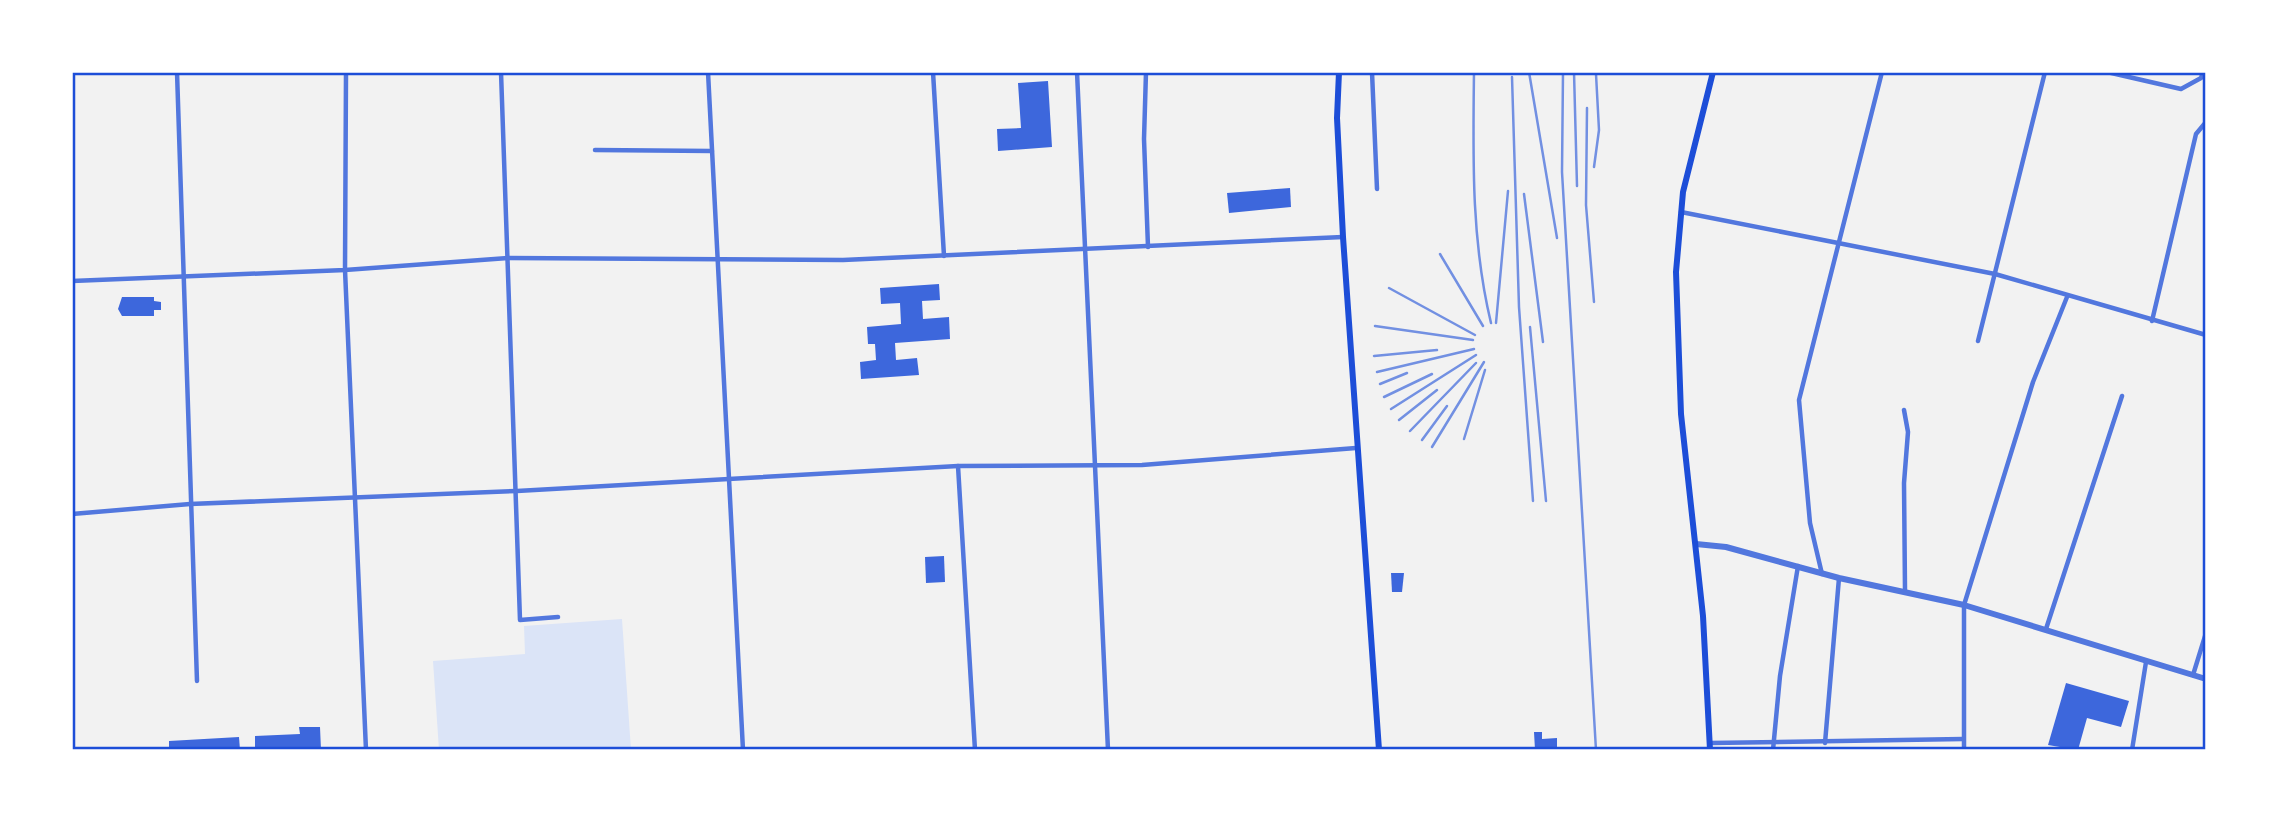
<svg xmlns="http://www.w3.org/2000/svg" width="2278" height="822" viewBox="0 0 2278 822" font-family="Ubuntu,sans-serif">
	<style>
		.green { fill: #dbe4f7 }
		.building { fill: #3d67dc }
		.lines { fill: none; stroke-linecap: round; stroke-linejoin: round }
		.minor { stroke: #5277de; stroke-width: 4.5 }
		.tertiary { stroke: #5277de; stroke-width: 6 }
		.secondary { stroke: #1d4ed8; stroke-width: 6 }
		.rail { stroke: #7290e2; stroke-width: 2.5 }
		.neatline { fill: none; stroke: #1d4ed8; stroke-width: 2.5 }
	</style>
	<rect width="100%" height="100%" fill="#f2f2f2"/>
	<path class="green" d="M622,619L631,750H439L433,661L525,654L524,626Z"/>
	<g class="building">
		<path d="M1048,81L1052,147L998,151L997,129L1021,128L1018,83Z"/>
		<path d="M1290,188L1291,207L1229,213L1227,193Z"/>
		<path d="M939,284L940,300L922,301L923,319L949,317L950,339L895,343L896,360L917,358L919,375L861,379L860,362L876,360L875,344H868L867,327L901,324L900,303L881,304L880,288Z"/>
		<path d="M122,297H154V301L161,302V310H154V316H122L118,309Z"/>
		<path d="M944,556L945,582L926,583L925,557Z"/>
		<path d="M1391,573H1404L1402,592H1392Z"/>
		<path d="M2066,683L2129,701L2121,727L2087,718L2078,750L2048,745Z"/>
		<path d="M299,727H320L321,750H255V736L300,734Z"/>
		<path d="M1534,732H1542V739L1557,738V750H1535Z"/>
		<path d="M239,737L240,750H169V741Z"/>
	</g>
	<g class="lines">
		<g class="minor">
			<path d="M177,72L197,681"/>
			<path d="M346,72L345,270L366,750"/>
			<path d="M501,72L520,620L558,617"/>
			<path d="M708,72L743,750"/>
			<path d="M933,72L944,256"/>
			<path d="M1077,72L1108,750"/>
			<path d="M1146,72L1144,139L1148,247"/>
			<path d="M1372,72L1377,189"/>
			<path d="M2107,72L2181,89L2201,78L2203,72"/>
			<path d="M595,150L712,151"/>
			<path d="M1681,212L1995,274L2206,335"/>
			<path d="M72,281L345,270L508,258L843,260L1343,237"/>
			<path d="M2152,321L2196,134L2206,122"/>
			<path d="M1978,341L2045,72"/>
			<path d="M1904,410L1908,432L1904,483L1905,590"/>
			<path d="M958,466L975,750"/>
			<path d="M72,514L190,504L517,491L958,466L1142,465L1356,448"/>
			<path d="M1822,574L1810,523L1799,400L1882,72"/>
			<path d="M2046,629L2122,396"/>
			<path d="M2193,675L2206,633"/>
			<path d="M1710,743L1963,739"/>
			<path d="M1825,743L1839,578"/>
			<path d="M1773,750L1780,676L1798,566"/>
			<path d="M1964,750V605L2033,382L2067,297"/>
			<path d="M2132,750L2146,662"/>
		</g>
		<path class="tertiary" d="M1696,544L1726,547L1839,578L1964,605L2206,679"/>
		<g class="secondary">
			<path d="M1339,72L1337,118L1343,237L1379,750"/>
			<path d="M1710,750L1703,616L1681,414L1676,272L1683,192L1713,72"/>
		</g>
		<g class="rail">
			<path d="M1474,72C1473,157 1471,240 1491,323"/>
			<path d="M1529,72L1557,238"/>
			<path d="M1563,72L1562,172L1596,750"/>
			<path d="M1574,72L1577,186"/>
			<path d="M1512,77L1519,307L1533,501"/>
			<path d="M1587,108L1586,205L1594,302"/>
			<path d="M1594,167L1599,130L1596,74"/>
			<path d="M1524,194L1543,342"/>
			<path d="M1440,254L1483,326"/>
			<path d="M1389,288L1475,335"/>
			<path d="M1496,323L1508,191"/>
			<path d="M1375,326L1473,340"/>
			<path d="M1530,327L1546,501"/>
			<path d="M1374,356L1437,350"/>
			<path d="M1377,372L1474,349"/>
			<path d="M1380,384L1407,373"/>
			<path d="M1384,397L1432,374"/>
			<path d="M1391,409L1476,355"/>
			<path d="M1399,420L1437,390"/>
			<path d="M1410,431L1476,363"/>
			<path d="M1464,439L1485,370"/>
			<path d="M1422,440L1447,406"/>
			<path d="M1432,447L1484,362"/>
		</g>
	</g>
	<rect width="2278" height="822" fill="none" stroke="#ffffff" stroke-width="147"/>
	<rect x="74" y="74" width="2130" height="674" class="neatline"/>
</svg>
